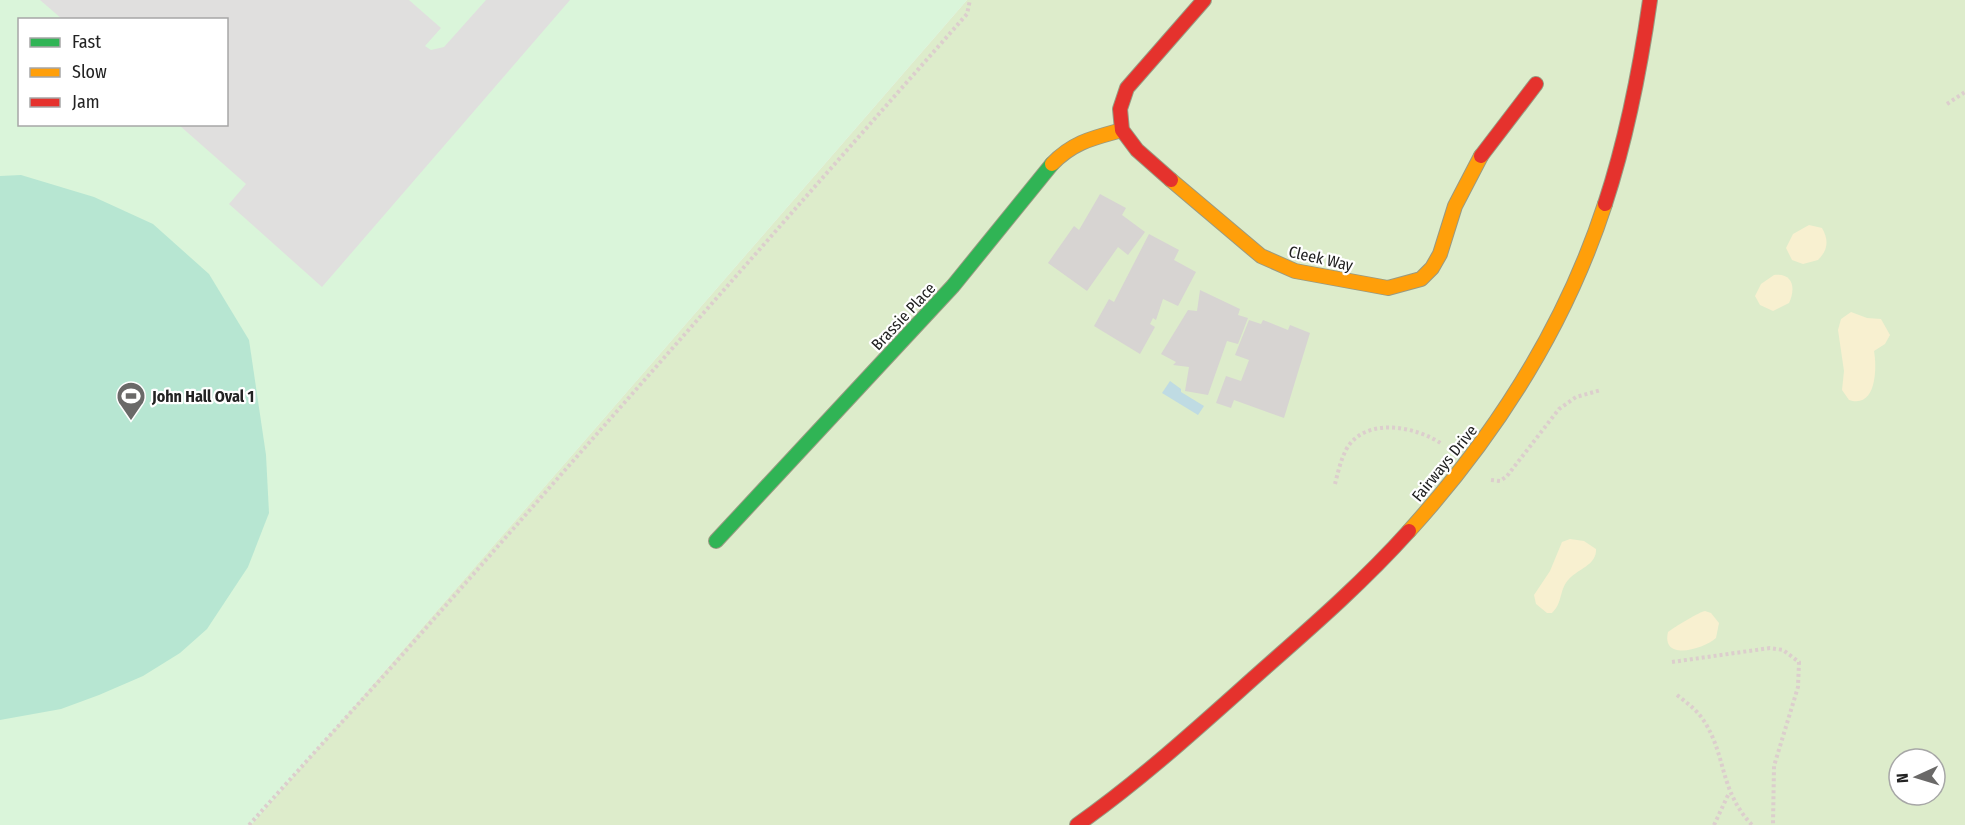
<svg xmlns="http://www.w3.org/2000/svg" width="1965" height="825" viewBox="0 0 1965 825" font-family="'Fira Sans Condensed',sans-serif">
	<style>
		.grass { fill: #ddeccb; fill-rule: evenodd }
		.sand { fill: #f8f0d0 }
		.park { fill: #daf5da; fill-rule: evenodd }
		.pitch { fill: #b7e6d2 }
		.parking { fill: #e0dfde }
		.water { fill: #bfdbe3 }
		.building { fill: #d7d4d2 }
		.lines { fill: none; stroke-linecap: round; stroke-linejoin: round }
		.fast-casing { stroke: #999a82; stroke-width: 16 }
		.slow-casing { stroke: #999a82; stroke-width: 16 }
		.jam-casing { stroke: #999a82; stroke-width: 16 }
		.path { stroke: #dccecd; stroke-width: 4; stroke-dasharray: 3 3; stroke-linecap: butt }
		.fast { stroke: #30b455; stroke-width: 14 }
		.slow { stroke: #ff9f0a; stroke-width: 14 }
		.jam { stroke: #e5322d; stroke-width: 14 }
		.labels { text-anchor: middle; stroke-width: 4.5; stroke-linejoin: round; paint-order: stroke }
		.street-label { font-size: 16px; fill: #222; stroke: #fff }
		.poi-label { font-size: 16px; font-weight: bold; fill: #222; stroke: #fff; text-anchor: start }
	</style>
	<rect width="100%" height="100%" fill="#f0eeeb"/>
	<path class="grass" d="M967,0H1965V825H251ZM1899,759H1935V795H1899Z"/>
	<g class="sand">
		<path d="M1809,225L1822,228C1829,240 1828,250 1818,260L1803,264L1792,260L1786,248L1793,234Z"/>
		<path d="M1774,275C1793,273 1796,288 1789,303L1773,311L1760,305L1755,296L1761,284Z"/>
		<path d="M1851,312L1867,318L1881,319L1890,335L1885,344L1874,351C1877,367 1877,409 1849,400L1842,390L1844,371L1838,330L1841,319Z"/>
		<path d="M1570,539L1584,541L1596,549C1597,565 1578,569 1569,579C1559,589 1563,603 1552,613H1547L1536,604L1534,595L1550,571L1562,542Z"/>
		<path d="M1705,611L1711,613L1719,623L1716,638C1704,649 1661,662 1668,632C1673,628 1701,611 1705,611Z"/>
	</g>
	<path class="park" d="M0,0H967L251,825H0ZM20,20H226V124H20Z"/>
	<path class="pitch" d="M21,175L94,197L153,224L209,274L249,340L266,455L269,513L248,567L207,629L180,653L143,676L99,695L61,709L0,720V176Z"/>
	<path class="parking" d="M40,0H409L441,28L425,46L431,50L444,47L486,0H570L322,287L229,204L246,184L179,125L226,124V20L62,19Z"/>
	<path class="water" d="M1170,381L1181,389V392L1204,406L1198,415L1162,393Z"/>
	<g class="building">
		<path d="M1100,194L1126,208L1122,215L1145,232L1128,255L1118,247L1087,291L1048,263L1074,226L1079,230Z"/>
		<path d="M1149,234L1179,250L1174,260L1196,272L1178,306L1163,299L1156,320L1153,318L1150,324L1155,327L1140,354L1094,326L1109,299L1114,302Z"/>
		<path d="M1200,290L1240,309L1238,315L1248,318L1238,344L1227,341L1208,395L1185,391L1189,367L1173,365L1176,362L1161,354L1188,310L1197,311Z"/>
		<path d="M1249,320L1261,324L1263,320L1288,330L1290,325L1310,333L1284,418L1234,400L1231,408L1216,403L1226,376L1241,381L1249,360L1235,355Z"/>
	</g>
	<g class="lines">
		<g class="fast-casing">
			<path id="fast" d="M716,541L953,286L1052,164"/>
		</g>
		<g class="slow-casing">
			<g id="slow">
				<path d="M1052,164C1073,142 1093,138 1122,130"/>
				<path d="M1171,180L1261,256L1295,271L1388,288L1421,279L1432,268L1440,254L1455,206L1481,156"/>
				<path d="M1409,531C1495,436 1565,327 1605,204"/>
			</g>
		</g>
		<g class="jam-casing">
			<g id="jam">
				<path d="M1481,156L1536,84"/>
				<path d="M1171,180L1137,150L1122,130L1120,109L1127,88L1204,0"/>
				<path d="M1605,204C1627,137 1640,70 1650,0"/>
				<path d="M1077,825C1145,777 1204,722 1266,667C1316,623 1365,580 1409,531"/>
			</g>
		</g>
		<g class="path">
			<path d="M1947,104L1965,92"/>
			<path d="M1491,480L1500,481L1507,476L1559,409L1576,397L1601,390"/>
			<path d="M1335,484C1338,472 1341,459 1347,448C1367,416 1417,427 1442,444"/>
			<path d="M1672,662L1770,648L1783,650L1799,662L1798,687L1774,766L1773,825"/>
			<path d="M1677,695C1687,703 1697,710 1704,721C1727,757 1719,790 1752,825"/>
			<path d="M249,825L388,671L967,14L970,0"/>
			<path d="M1714,825L1729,793"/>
		</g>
		<use href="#fast" class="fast"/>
		<use href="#slow" class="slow"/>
		<use href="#jam" class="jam"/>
	</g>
	<defs>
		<g id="stadium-pin" transform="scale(1.5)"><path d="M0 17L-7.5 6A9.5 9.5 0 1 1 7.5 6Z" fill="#6a6968" stroke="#fff"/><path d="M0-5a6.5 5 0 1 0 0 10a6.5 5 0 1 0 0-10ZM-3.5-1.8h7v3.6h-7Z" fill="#fff"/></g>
	</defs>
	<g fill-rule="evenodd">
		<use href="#stadium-pin" x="131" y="396"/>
	</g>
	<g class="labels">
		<g class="street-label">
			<text transform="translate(1321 258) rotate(13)" y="6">Cleek Way</text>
			<text transform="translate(903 316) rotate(-47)" y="6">Brassie Place</text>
			<text transform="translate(1444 463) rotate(-51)" y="6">Fairways Drive</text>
		</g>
		<g class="poi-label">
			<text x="152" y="402">John Hall Oval 1</text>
		</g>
	</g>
	<rect x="18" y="18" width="210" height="108" fill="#ffffff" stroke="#a7a7a7" stroke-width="1.5"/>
	<rect x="30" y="38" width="30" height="9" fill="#30b455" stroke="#a7a7a7" stroke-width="1.5"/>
	<text x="72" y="48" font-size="18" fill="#222222">Fast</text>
	<rect x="30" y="68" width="30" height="9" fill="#ff9f0a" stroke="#a7a7a7" stroke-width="1.5"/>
	<text x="72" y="78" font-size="18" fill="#222222">Slow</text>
	<rect x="30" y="98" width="30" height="9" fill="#e5322d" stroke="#a7a7a7" stroke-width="1.5"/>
	<text x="72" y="108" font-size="18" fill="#222222">Jam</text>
	<g transform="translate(1917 777) rotate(266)"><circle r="28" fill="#ffffff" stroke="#a7a7a7" stroke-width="1.5"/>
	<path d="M0-4.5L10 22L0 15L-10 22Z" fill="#6a6968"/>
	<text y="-9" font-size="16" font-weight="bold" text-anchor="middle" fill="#222222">N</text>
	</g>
</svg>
